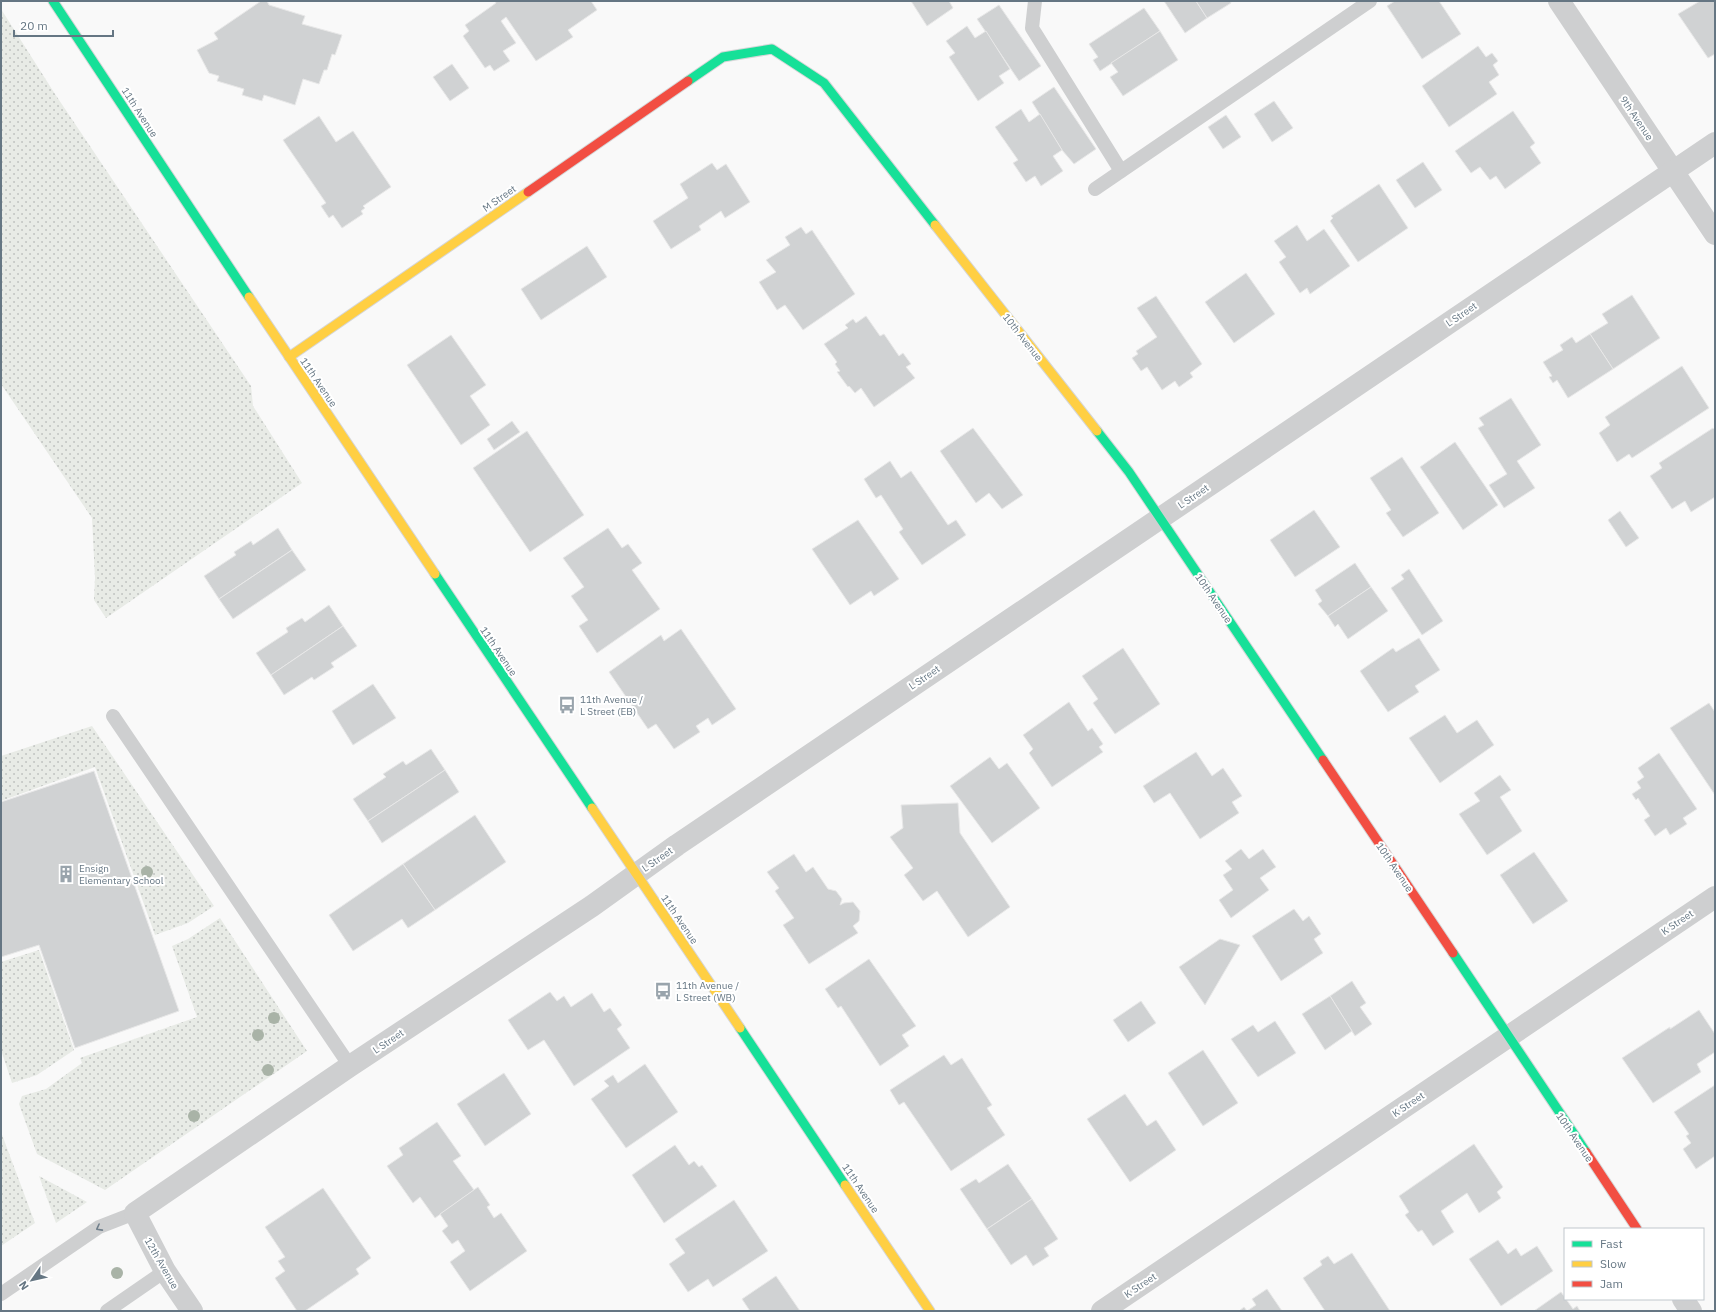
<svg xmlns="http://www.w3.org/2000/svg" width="1716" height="1312" viewBox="0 0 1716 1312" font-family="'IBM Plex Sans',sans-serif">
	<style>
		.green { fill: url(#green-dots) }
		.building { fill: #d0d2d3; stroke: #e8e8e8 }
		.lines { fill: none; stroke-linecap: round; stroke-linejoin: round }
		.fast-casing { stroke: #d5d6d7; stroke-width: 11 }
		.slow-casing { stroke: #d5d6d7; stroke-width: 11 }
		.jam-casing { stroke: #d5d6d7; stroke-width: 11 }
		.lane { stroke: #cecfd0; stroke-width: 14 }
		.street { stroke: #cecfd0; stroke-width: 22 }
		.fast { stroke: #16e098; stroke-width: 9 }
		.slow { stroke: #ffcf43; stroke-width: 9 }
		.jam { stroke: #f24e42; stroke-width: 9 }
		.tree { fill: #a9b3a7 }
		.oneway { stroke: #707f8b }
		.labels { text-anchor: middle; stroke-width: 4; stroke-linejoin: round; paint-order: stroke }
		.street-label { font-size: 10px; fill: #657683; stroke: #fff }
		.poi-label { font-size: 10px; fill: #657683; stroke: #fff; text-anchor: start }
	</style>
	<defs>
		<pattern id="green-dots" width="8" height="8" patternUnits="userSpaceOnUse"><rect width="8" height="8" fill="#e8ebe6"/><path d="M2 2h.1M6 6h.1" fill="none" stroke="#c0c3c0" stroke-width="1.8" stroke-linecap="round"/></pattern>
	</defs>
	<rect width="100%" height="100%" fill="#f9f9f9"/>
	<g class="green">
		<path d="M1,9L55,94L251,386L253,406L302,483L106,618L94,600L95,578L92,518L1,384Z"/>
		<path d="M92,726L214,906L188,923L155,935L95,767L1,801V756Z"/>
		<path d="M220,918L307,1051L105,1190L37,1154L19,1104L22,1096L46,1089L82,1063L80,1058L197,1017L172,946L188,939Z"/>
		<path d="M39,950L74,1050L37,1075L12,1083L1,1050V962Z"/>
		<path d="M1,1132L35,1223L1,1246Z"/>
		<path d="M39,1176L87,1202L56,1223Z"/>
	</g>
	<g class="building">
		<path d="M261,1H267L269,5L305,16L302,24L342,35L335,55L332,54L327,70H324L319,84L303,79L295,105L264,95L262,101L242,95L244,89L217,81L219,76L209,73L197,50L218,39L214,33Z"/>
		<path d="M495,1H591L597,10L568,30L573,37L536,61L506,17L501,21L516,43L503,51L510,61L494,71L490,65L485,68L463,36L469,31L465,25L496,3Z"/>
		<path d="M911,1H949L953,8L927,26Z"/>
		<path d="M1164,1H1196L1207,18L1185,33Z"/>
		<path d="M1196,1H1230L1231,3L1207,18Z"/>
		<path d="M1395,1H1439L1461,34L1422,59L1387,6Z"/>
		<path d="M1700,1H1715V54L1708,58L1678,14Z"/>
		<path d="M999,5L1041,66L1019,81L977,19Z"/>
		<path d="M1144,8L1160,31L1100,71L1093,60L1098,57L1089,44Z"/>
		<path d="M967,26L975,38L986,31L1010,69L999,76L1004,83L978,101L949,57L955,53L946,41Z"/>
		<path d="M1160,31L1178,60L1123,96L1110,77L1118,72L1111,63Z"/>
		<path d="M1478,46L1486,57L1492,53L1498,61L1493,65L1499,75L1489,82L1497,94L1449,127L1422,86Z"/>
		<path d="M452,64L469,88L450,101L433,77Z"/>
		<path d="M1054,87L1096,149L1074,164L1062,150L1032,102Z"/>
		<path d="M1274,101L1293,128L1272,142L1254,114Z"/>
		<path d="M1021,109L1029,122L1040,114L1062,150L1053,156L1063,171L1041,186L1035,176L1026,182L1013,163L1018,160L995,127Z"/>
		<path d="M1513,111L1535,143L1530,147L1541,163L1505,189L1496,176L1490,180L1480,167L1471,173L1455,151Z"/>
		<path d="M1226,115L1241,137L1223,149L1208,127Z"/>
		<path d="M319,116L336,142L353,131L391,187L363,206L365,208L361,211L363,214L342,228L333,215L329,218L321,206L326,203L283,140Z"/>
		<path d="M1423,162L1442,190L1415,208L1396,180Z"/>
		<path d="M712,163L717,170L726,164L750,202L725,218L721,211L699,226L701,230L671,249L653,221L688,198L680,184Z"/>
		<path d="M1379,184L1408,228L1358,262L1330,221L1333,218L1331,216Z"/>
		<path d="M1297,225L1307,241L1324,229L1350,266L1310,294L1307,288L1300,293L1279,262L1286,257L1274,241Z"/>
		<path d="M801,227L806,234L812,230L855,294L803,330L785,305L777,310L759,282L776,272L766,260L790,245L785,237Z"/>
		<path d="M587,246L607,277L541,320L521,289Z"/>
		<path d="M1246,273L1275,314L1234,343L1205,302Z"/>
		<path d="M1632,295L1660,338L1613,369L1590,334L1608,323L1602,314Z"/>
		<path d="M1156,296L1202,364L1190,373L1193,377L1179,387L1175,381L1162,390L1147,367L1141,371L1132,358L1138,354L1136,351L1157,337L1137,308Z"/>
		<path d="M866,316L880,336L884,334L899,356L903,353L911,364L906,367L915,378L874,407L861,388L855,393L849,386L848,387L837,372L840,371L835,364L837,362L824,344L848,328L845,325L853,319L856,323Z"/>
		<path d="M1590,334L1613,369L1568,398L1557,380L1553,383L1549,377L1552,376L1543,362L1563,350L1560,345L1572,337L1576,343Z"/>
		<path d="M451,335L486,385L470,396L490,425L461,445L407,365Z"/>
		<path d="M1682,366L1709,408L1632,458L1629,454L1617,462L1599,433L1610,425L1605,417Z"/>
		<path d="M1511,398L1541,445L1517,461L1535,488L1504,508L1489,485L1507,474L1478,428L1484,425L1479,418Z"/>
		<path d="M512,421L520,432L494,450L487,439Z"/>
		<path d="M973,428L1023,495L1002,509L989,493L976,503L940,451Z"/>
		<path d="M1713,428L1715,430V497L1691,512L1685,501L1672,509L1650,476L1662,468L1659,463Z"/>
		<path d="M527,431L584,515L530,552L473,468Z"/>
		<path d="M1455,442L1498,505L1463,530L1420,467Z"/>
		<path d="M1402,457L1439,513L1403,537L1386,513L1391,510L1370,478Z"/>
		<path d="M890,461L901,478L911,471L948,525L956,520L966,535L922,565L899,532L903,529L881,495L876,498L864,479Z"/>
		<path d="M1314,510L1340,547L1295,577L1270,540Z"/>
		<path d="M1620,511L1639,538L1626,547L1608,520Z"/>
		<path d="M858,520L899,579L874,596L871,591L850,605L812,549Z"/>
		<path d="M278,528L292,550L219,599L204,576L236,555L234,552L251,541L253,545Z"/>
		<path d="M608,528L622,548L628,544L642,563L632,570L660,609L597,653L579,626L588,620L571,596L584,587L563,558Z"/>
		<path d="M292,550L306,570L233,619L219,599Z"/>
		<path d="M1355,563L1371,587L1328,616L1318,604L1322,601L1315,590Z"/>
		<path d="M1409,569L1443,621L1422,635L1391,588L1404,579L1401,575Z"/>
		<path d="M1371,587L1388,611L1348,639L1338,624L1335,627L1328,616Z"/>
		<path d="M329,605L343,626L271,675L256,653L288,632L286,628L302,618L305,622Z"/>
		<path d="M343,626L357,646L331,663L334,667L314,680L312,677L284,695L271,675Z"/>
		<path d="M681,629L736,709L712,725L708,718L696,726L700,732L674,749L656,724L648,729L609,672L661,635L664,641Z"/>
		<path d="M1419,638L1440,670L1415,686L1419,692L1388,712L1360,671L1393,648L1396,652Z"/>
		<path d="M1123,648L1160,704L1115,734L1093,703L1098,699L1082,676Z"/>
		<path d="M373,684L396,718L353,745L332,711Z"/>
		<path d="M1069,702L1088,731L1092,728L1103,744L1099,747L1103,752L1052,787L1029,753L1033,749L1023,735Z"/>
		<path d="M1709,703L1715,712V795L1670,728Z"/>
		<path d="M1445,715L1457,733L1477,720L1494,745L1440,783L1409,738Z"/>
		<path d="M431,749L445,770L368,821L353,799L386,777L383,774L403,761L406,765Z"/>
		<path d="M1196,752L1212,776L1223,768L1242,796L1232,802L1239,813L1200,839L1170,793L1154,803L1143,786Z"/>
		<path d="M1659,753L1697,809L1683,818L1687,824L1670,835L1666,828L1655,836L1644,820L1650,816L1638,798L1636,800L1632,794L1641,788L1637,782L1644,777L1638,768Z"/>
		<path d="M990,757L999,769L1007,763L1040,808L992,843L950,786Z"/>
		<path d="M445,770L459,792L382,843L368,821Z"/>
		<path d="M94,771L179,1011L75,1048L39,945L1,957V802Z"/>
		<path d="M1500,775L1511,790L1500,797L1522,831L1487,855L1459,814L1480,801L1474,793Z"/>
		<path d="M958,803L960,833L1010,907L968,937L937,891L923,901L904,875L913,868L890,837L903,828L901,805Z"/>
		<path d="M475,815L506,862L435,910L403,864Z"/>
		<path d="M1241,849L1249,859L1263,849L1276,867L1260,878L1269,890L1231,918L1219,900L1233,890L1223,875L1232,869L1225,861Z"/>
		<path d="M1534,852L1568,901L1533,924L1500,875Z"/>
		<path d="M794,854L806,872L813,867L828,889L836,891L842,899L840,905L844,903L853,902L860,911L859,921L853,926L858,933L809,964L783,925L794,918L775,891L779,888L767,872Z"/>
		<path d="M403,864L435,910L408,928L402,919L353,951L329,915Z"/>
		<path d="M1294,909L1303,921L1309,916L1321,934L1314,939L1323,953L1281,981L1252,936Z"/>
		<path d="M1220,939L1240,945L1205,1005L1179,967Z"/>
		<path d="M869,959L916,1026L902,1035L909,1046L880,1066L841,1006L838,1008L825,989Z"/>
		<path d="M1352,981L1366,1003L1360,1007L1372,1024L1355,1036L1330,996Z"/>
		<path d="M550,992L557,1001L564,996L571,1007L592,993L604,1012L610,1008L622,1025L617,1029L630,1048L574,1086L544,1040L528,1050L508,1020Z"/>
		<path d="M1330,996L1352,1031L1325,1050L1302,1014Z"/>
		<path d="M1141,1001L1156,1023L1128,1042L1113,1020Z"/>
		<path d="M1699,1010L1715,1034V1052L1697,1064L1701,1072L1653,1103L1622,1058L1670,1027V1029Z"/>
		<path d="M1275,1021L1296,1053L1258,1077L1231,1039L1253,1025L1258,1032Z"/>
		<path d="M1203,1050L1238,1103L1203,1126L1168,1073Z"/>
		<path d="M944,1055L951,1065L962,1058L992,1105L987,1108L1005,1135L951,1171L904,1102L899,1105L890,1090Z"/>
		<path d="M645,1064L678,1112L626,1148L591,1099L609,1086L604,1081L613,1075L618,1083Z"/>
		<path d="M504,1073L531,1114L485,1146L457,1104Z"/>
		<path d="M1715,1085V1156L1696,1169L1683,1149L1691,1143L1686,1136L1689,1134L1674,1112Z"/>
		<path d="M1125,1094L1147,1126L1156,1120L1176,1150L1130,1182L1087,1119Z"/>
		<path d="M437,1122L461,1156L453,1161L474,1190L435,1218L420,1197L413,1203L387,1166L403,1155L399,1148Z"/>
		<path d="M1474,1144L1503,1187L1497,1192L1501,1198L1479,1213L1467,1193L1441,1211L1454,1232L1433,1246L1422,1230L1418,1232L1405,1215L1409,1212L1399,1196Z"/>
		<path d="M675,1145L689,1165L694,1161L699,1167L702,1165L717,1186L664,1223L632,1175Z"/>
		<path d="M1008,1164L1032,1199L987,1229L960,1189L976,1179L979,1183Z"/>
		<path d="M478,1187L490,1205L487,1207L494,1218L501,1213L527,1251L470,1291L450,1262L465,1251L458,1240L452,1244L442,1231L448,1226L440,1214Z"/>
		<path d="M323,1188L371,1258L356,1269L359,1274L305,1311H297L275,1278L285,1271L278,1261L285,1257L265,1227Z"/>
		<path d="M1032,1199L1058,1239L1044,1248L1049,1256L1033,1266L1026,1255L1011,1265L987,1229Z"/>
		<path d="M734,1200L768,1251L713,1287L708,1279L688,1292L669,1264L685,1253L675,1239Z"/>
		<path d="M1498,1240L1508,1254L1516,1248L1521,1256L1537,1246L1553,1271L1501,1306L1469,1259Z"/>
		<path d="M1352,1253L1390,1311H1325L1303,1278L1322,1265L1320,1261L1328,1256L1334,1264Z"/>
		<path d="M776,1276L800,1311H750L742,1299Z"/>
		<path d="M1267,1289L1282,1311H1239L1244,1307L1247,1311L1256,1305L1252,1299Z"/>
		<path d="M1561,1292L1573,1309L1577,1306L1580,1311H1534Z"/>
	</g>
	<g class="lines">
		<g class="fast-casing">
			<g id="fast">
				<path d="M53,1L249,297"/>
				<path d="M688,81L723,57L772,49L824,83L935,225"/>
				<path d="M1097,431L1129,472L1323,760"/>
				<path d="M435,574L592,808"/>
				<path d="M1453,953L1586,1152"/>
				<path d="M740,1028L845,1185"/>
			</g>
		</g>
		<g class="slow-casing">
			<g id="slow">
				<path d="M935,225L1097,431"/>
				<path d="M249,297L435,574"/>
				<path d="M289,357L528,192"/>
				<path d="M592,808L740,1028"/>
				<path d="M845,1185L930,1311"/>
			</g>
		</g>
		<g class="jam-casing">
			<g id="jam">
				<path d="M528,192L688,81"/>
				<path d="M1323,760L1453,953"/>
				<path d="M1586,1152L1637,1229"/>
			</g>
		</g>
		<g class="lane">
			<path d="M1035,1L1032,28L1121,171"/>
			<path d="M1095,189L1370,1"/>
			<path d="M113,716L350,1066"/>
			<path d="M1,1294L99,1227L135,1213"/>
			<path d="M107,1311L165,1271"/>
		</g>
		<g class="street">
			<path d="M1559,1L1715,234"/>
			<path d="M1683,1299L1691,1311"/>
			<path d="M192,1311L165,1271L135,1213L350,1066L592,906L677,845L1715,143"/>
			<path d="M1102,1311L1715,897"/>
		</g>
		<use href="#fast" class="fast"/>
		<use href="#slow" class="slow"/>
		<use href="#jam" class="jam"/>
	</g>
	<g class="tree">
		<circle cx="147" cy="872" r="6"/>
		<circle cx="274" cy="1018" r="6"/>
		<circle cx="258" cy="1035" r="6"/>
		<circle cx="268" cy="1070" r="6"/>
		<circle cx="194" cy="1116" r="6"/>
		<circle cx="117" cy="1273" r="6"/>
	</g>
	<defs><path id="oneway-chevron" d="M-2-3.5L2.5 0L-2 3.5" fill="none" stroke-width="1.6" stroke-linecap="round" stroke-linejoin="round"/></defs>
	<use class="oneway" href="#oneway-chevron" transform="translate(99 1228) rotate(152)"/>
	<defs>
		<g id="bus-bare" transform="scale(1.38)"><path d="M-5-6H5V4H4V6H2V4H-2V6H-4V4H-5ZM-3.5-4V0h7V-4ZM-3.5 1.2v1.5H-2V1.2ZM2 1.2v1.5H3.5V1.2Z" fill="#99a4ac" stroke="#fff" stroke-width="2.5" paint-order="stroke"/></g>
		<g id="building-bare" transform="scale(1.38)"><path d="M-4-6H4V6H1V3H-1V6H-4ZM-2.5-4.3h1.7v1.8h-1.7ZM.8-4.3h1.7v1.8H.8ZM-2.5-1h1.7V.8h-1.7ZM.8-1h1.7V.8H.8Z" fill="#99a4ac" stroke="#fff" stroke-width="2.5" paint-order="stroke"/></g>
	</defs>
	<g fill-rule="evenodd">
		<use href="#bus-bare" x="567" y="705"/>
		<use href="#building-bare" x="66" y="874"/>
		<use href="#bus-bare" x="663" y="991"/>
	</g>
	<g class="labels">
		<g class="street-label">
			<text transform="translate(140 112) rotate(57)" y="4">11th Avenue</text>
			<text transform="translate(1637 118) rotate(56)" y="4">9th Avenue</text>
			<text transform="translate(499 198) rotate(-35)" y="4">M Street</text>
			<text transform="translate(1461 314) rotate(-34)" y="4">L Street</text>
			<text transform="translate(1023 337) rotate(52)" y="4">10th Avenue</text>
			<text transform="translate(319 382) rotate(56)" y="4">11th Avenue</text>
			<text transform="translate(1193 496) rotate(-34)" y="4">L Street</text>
			<text transform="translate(1214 598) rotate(56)" y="4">10th Avenue</text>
			<text transform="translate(499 651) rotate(56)" y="4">11th Avenue</text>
			<text transform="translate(924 677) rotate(-34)" y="4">L Street</text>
			<text transform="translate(657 859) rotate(-35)" y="4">L Street</text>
			<text transform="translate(1395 867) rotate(56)" y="4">10th Avenue</text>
			<text transform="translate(680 919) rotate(56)" y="4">11th Avenue</text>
			<text transform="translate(1677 922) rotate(-34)" y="4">K Street</text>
			<text transform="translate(388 1041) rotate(-34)" y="4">L Street</text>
			<text transform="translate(1408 1104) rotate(-34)" y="4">K Street</text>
			<text transform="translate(1575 1137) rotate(56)" y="4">10th Avenue</text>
			<text transform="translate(861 1188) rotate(56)" y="4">11th Avenue</text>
			<text transform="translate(162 1263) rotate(60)" y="4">12th Avenue</text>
			<text transform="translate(1140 1285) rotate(-34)" y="4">K Street</text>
		</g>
		<g class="poi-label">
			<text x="580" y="703">11th Avenue /<tspan x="580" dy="12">L Street (EB)</tspan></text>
			<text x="79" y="872">Ensign<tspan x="79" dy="12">Elementary School</tspan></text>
			<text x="676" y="989">11th Avenue /<tspan x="676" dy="12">L Street (WB)</tspan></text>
		</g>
	</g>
	<rect width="1716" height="1312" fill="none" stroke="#657683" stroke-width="4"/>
	<rect x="1564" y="1228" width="140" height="72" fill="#ffffff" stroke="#c1c8cd"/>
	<rect x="1572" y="1241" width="20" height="6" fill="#16e098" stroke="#c1c8cd"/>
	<text x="1600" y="1248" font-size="12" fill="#657683">Fast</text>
	<rect x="1572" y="1261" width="20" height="6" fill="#ffcf43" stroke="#c1c8cd"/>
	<text x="1600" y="1268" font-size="12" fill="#657683">Slow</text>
	<rect x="1572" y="1281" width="20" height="6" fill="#f24e42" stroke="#c1c8cd"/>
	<text x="1600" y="1288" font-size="12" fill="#657683">Jam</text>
	<g transform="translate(32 1280) rotate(236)" stroke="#ffffff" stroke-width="3" paint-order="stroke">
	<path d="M0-3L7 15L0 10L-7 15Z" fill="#657683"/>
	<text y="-6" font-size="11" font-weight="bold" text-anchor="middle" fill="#657683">N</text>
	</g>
	<path d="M14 30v6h99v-6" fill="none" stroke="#657683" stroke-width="2"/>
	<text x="20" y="30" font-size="12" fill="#657683" stroke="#ffffff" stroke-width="3" paint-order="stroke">20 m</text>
</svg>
